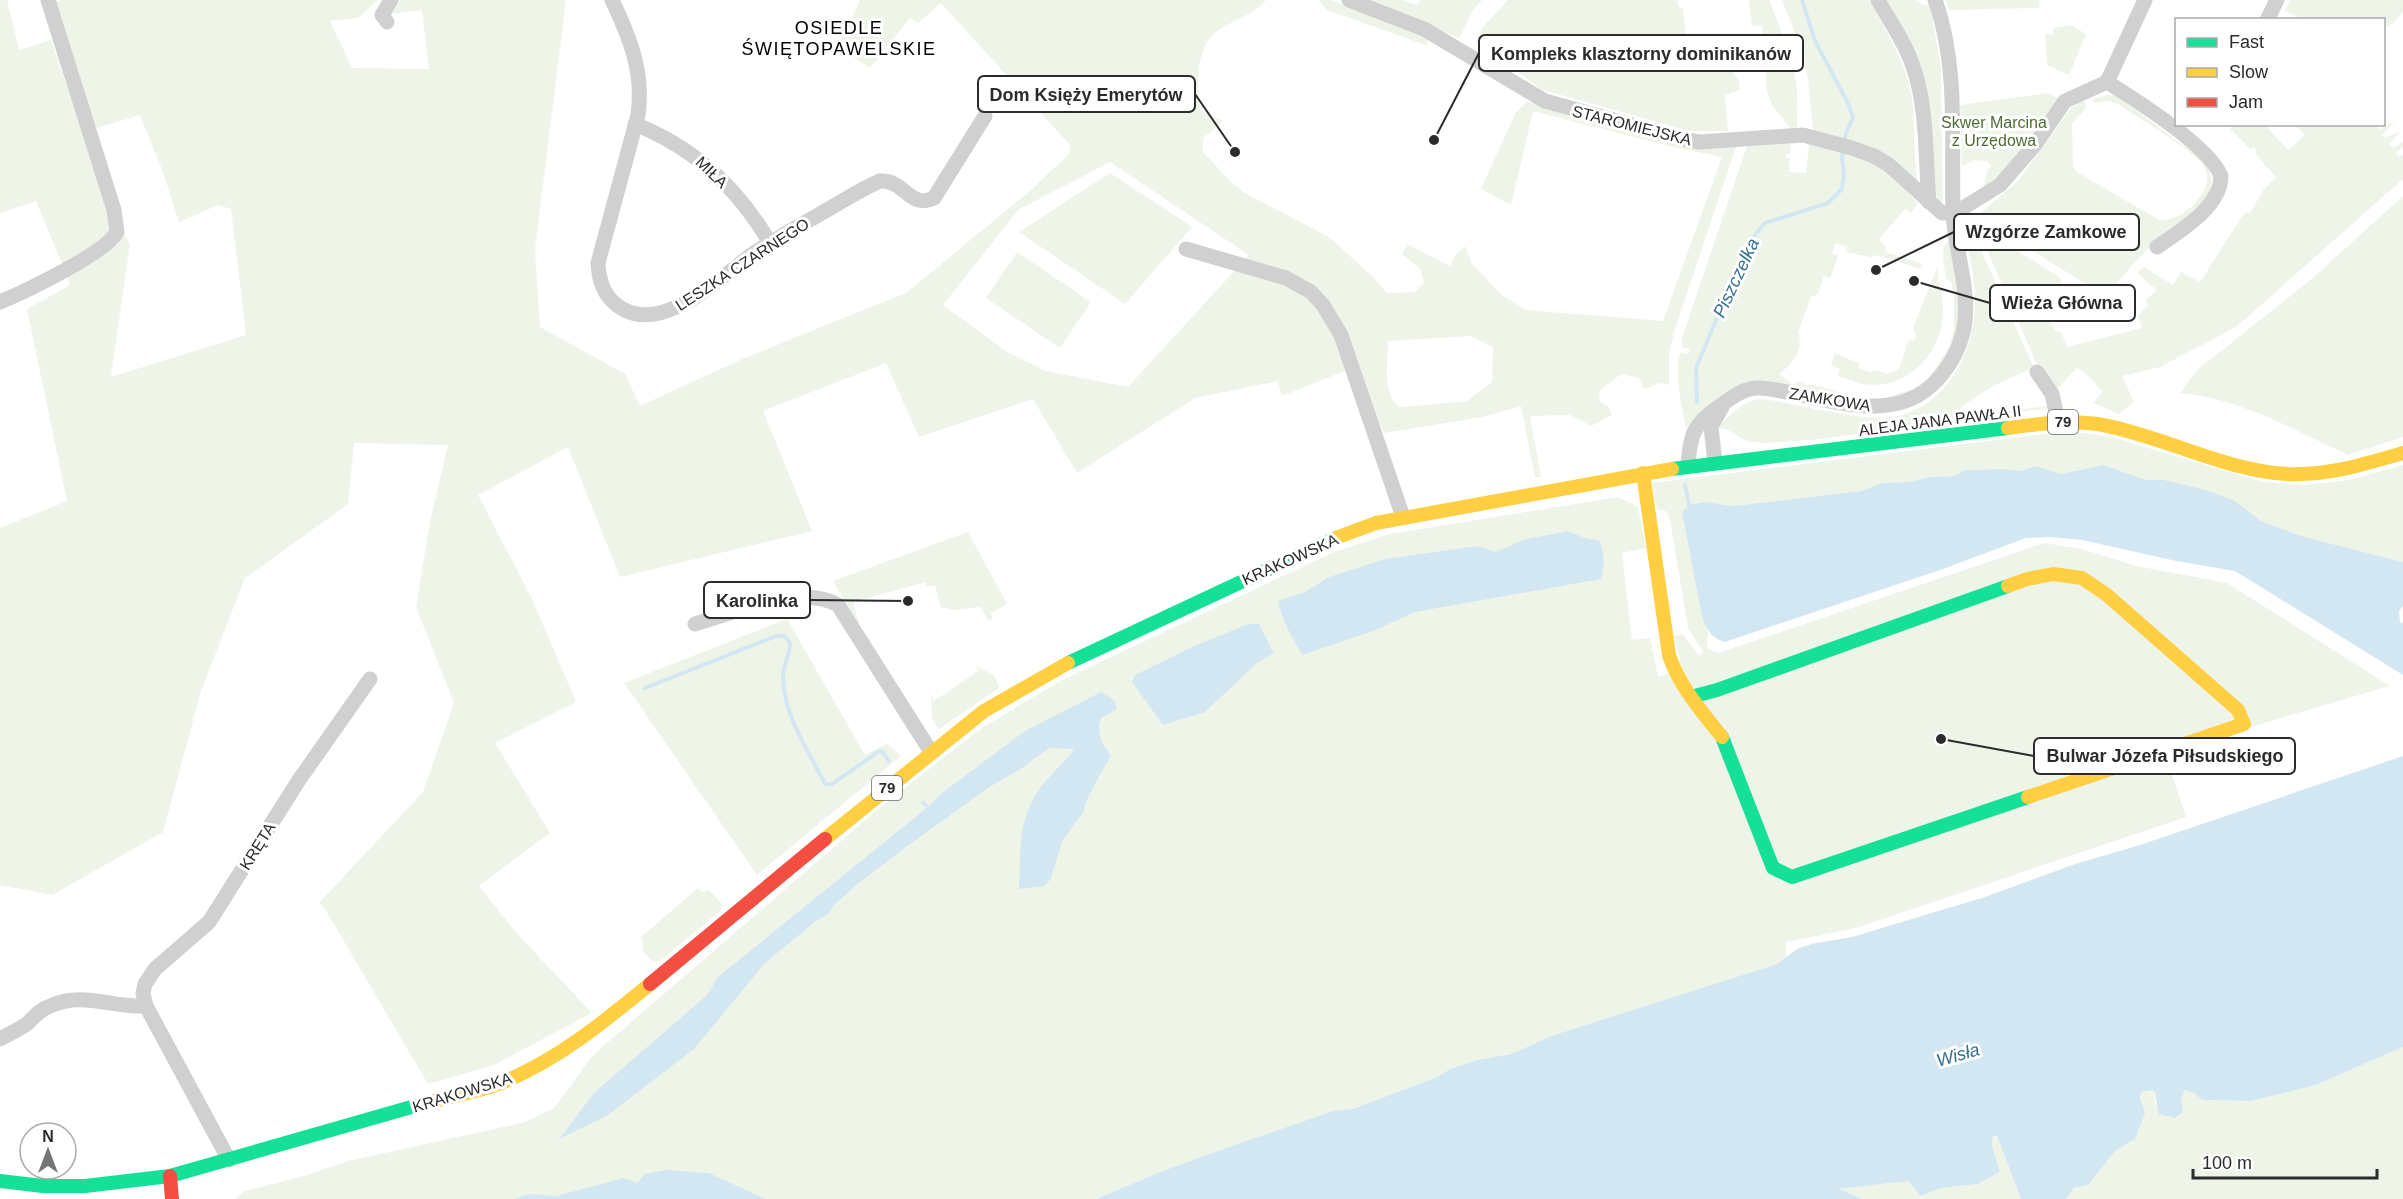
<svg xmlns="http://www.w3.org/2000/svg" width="2403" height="1199" viewBox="0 0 2403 1199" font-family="Arial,sans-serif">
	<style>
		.green { fill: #eff4e8; fill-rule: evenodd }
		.water { fill: #d3e7f3 }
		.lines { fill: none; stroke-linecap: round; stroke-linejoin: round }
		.stream { stroke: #d3e7f3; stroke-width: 4 }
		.street { stroke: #d0d0d0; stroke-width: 15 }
		.fast { stroke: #16e098; stroke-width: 14 }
		.slow { stroke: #ffcf43; stroke-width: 14 }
		.jam { stroke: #f24e42; stroke-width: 14 }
		.labels { text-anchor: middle; stroke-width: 6; stroke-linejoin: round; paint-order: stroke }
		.shield { fill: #fff; stroke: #6b6b6b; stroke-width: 1.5 }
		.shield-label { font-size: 15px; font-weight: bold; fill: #2b2b2b }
		.park-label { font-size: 16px; fill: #4f6b35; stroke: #fff }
		.street-label { font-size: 16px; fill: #2b2b2b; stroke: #fff }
		.neighbourhood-label { font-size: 18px; letter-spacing: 1.5px; fill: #000; stroke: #fff }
		.water-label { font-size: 18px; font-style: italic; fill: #327094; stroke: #fff }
		.leader { fill: none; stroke: #2b2b2b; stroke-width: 2 }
		.callout-dot { fill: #2b2b2b; stroke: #fff; stroke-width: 2 }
		.callout { fill: #fff; stroke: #2b2b2b; stroke-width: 2 }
		.callout-label { font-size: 18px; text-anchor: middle; font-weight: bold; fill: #2b2b2b }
	</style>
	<rect width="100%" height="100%" fill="#fff"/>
	<g class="green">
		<path d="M0,0H7L19,50L51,40L109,209L113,227L104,242L63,266L36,201L0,213Z"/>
		<path d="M63,0H378L358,18L330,21L352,68L429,69L422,10L391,14L401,0H566L535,249L540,327L625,374L640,406L740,360L906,293L1030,191L1069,154L1070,145L941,3L918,23L910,18L870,68L838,47L860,0H1266C1252,17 1221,24 1211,37C1195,56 1197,88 1201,111L1223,121L1203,138V152L1232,183L1243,192L1329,237L1375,279L1387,293L1415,292L1424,283L1421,270L1402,254L1407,244L1450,266L1456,254L1465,246L1472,264L1503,296L1526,310L1663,321L1722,157L1677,148L1533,111L1511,205L1481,189L1516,112L1528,101L1549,109L1737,144L1675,329L1669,354V385L1660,383L1644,389L1639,378L1621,374L1600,390L1599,401L1608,406L1612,415L1591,426L1570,415L1530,416L1541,477H1535L1521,406L1483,417L1384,433L1352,368L1282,396L1278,381L1195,398L1077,473L1033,399L919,437L886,363L763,411L812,531L620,577L568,447L478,495L532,599L576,702L495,743L550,833L479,886L519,936L592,1013L494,1065L428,1084L325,909L319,903L423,792L454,703L416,607L430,522L448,445L354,443L348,504L245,578L201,691L163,832L52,895L0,885V528L67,501L27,309L70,285L65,272L125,236L130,244L111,377L246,335L231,209L218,205L179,222L163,172L140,115L93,129L53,2ZM1110,162L1249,255L1128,387L1046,371L1007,352L943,305L1018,210ZM1471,336L1493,347L1492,382L1467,401L1405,407C1381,407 1388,359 1388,341Z"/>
		<path d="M1319,0H1331L1429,39L1426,45L1327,10Z"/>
		<path d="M1371,0H1401L1417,5L1420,0H1482L1473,10L1459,38L1368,1Z"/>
		<path d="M1508,0H1678V6L1683,9L1687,46L1697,55L1723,60L1739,81L1740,90L1725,95L1728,131H1692L1674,127L1543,90L1476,42L1482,28Z"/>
		<path d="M1749,0H1769C1779,26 1792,53 1796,81C1798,97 1797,114 1797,129H1791L1772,105L1767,92L1762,26L1752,25Z"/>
		<path d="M1782,0H1870C1884,29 1905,61 1911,93C1916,124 1913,155 1918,185L1876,150L1848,139L1813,131L1808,78L1798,40Z"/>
		<path d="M1887,0H1915L1923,5L1930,4L1941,68L1943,203L1938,200L1935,189L1924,76Z"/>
		<path d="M1946,0H2040L2039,8L1949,10Z"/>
		<path d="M2290,0H2403V12L2391,25L2384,28V20L2302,19L2285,11Z"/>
		<path d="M2071,25L2086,34L2069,75L2047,65L2045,33L2053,35V28Z"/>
		<path d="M2048,93L2060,99L2010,167L1984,188L1986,174L1991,166L1987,161L1975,160L1962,166L1960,105Z"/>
		<path d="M2107,95H2115L2203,160C2210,171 2215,182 2208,195C2196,215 2169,228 2152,245C2135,261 2120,279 2105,296L1977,216L2018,181L2071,108L2083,100L2087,107L2072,124L2073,166L2077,172L2159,220C2173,221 2186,213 2195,203C2205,193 2211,179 2204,166C2197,153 2134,115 2118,104L2108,101L2094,103L2093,99Z"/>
		<path d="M2395,121L2382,135L2385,138L2401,131L2389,144L2393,148L2403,142V146L2396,153L2399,157L2403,155V179L2236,327L2160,367L2122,376L2134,402L2119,414L2093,403L2103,392L2084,372L2077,368L2059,387H2051L2038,367L1980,234L1987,232L2061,278L2058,308L2046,312L2055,331L2061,332L2067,347L2142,328L2138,316L2148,305L2145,301L2157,290L2137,273L2144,267L2173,285L2181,272L2200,282L2245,212L2250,213L2264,189L2276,177L2255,154L2257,151L2253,147L2250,149L2230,129L2235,125H2265L2288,150L2305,135L2295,125H2377L2380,129Z"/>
		<path d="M1748,143H1791L1790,154H1786V158H1790L1789,172L1806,173L1809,144C1830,149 1853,152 1872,162C1890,171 1904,189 1918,203L1911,213L1905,209L1879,239L1886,247L1885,252L1923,264L1921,269L1876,255L1871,257L1845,252L1847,247L1835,243L1832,254L1838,256L1830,278L1824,276L1818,294L1811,297L1798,333C1805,349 1792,364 1779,374L1794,385L1799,381L1806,385H1816V387L1819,386L1859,398L1880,400L1915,388L1930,377L1950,345L1954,328V295L1956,294L1953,293L1952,283L1946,278C1944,265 1940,252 1947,241L1950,243C1954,266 1959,290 1959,313C1957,361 1920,399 1872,400L1755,381C1725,387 1708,410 1686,428C1682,408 1673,370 1681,352L1688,354L1690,348H1684L1681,345L1682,338Z"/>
		<path d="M1110,173L1192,227L1125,304L1019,232Z"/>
		<path d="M2403,196V437L2348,455C2295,430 2239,398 2180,393L2197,370L2307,283Z"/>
		<path d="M1965,233H1969L1977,241L2034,368C2003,380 1987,388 1960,408L1963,417L2047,406L2048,408L1811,440L1763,443L1746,441L1726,429L1719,428C1725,417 1742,404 1754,400C1766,396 1805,408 1821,410C1841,413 1864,419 1884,418C1944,414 1975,354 1975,300C1975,278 1969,255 1965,233Z"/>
		<path d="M1017,252L1091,302L1060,348L986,298Z"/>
		<path d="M1937,268L1939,275L1937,281L1940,283C1941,292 1943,301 1943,311C1943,348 1913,385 1874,385C1862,385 1850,380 1838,376L1840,369L1831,366L1835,353L1860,364L1858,368L1870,372L1875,370L1888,374L1899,369L1908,341L1915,339L1916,335L1913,328Z"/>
		<path d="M2069,431L2111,437L2263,482L2305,485L2349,480L2403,465V562L2301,536L2261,521L2235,501L2164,480H2146L2104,465L2061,475L2035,466L2021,471L2004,469L1965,470L1953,476L1931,477L1909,482L1882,483L1861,491L1731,506L1706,502L1682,513L1702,617L1708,631L1707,648L1719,653L2044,543L2082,549L2136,566L2227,583L2390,686L2273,720L2166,757L2186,817L1856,928L1786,942V959L1777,964L1551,1036L1511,1054L1477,1060L1450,1069L1437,1077L1351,1109L1333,1111L1240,1143L1160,1172L1096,1199H236L245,1191L304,1176L348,1161L526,1122L554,1108L592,1056L877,810L980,729L1062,680L1334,552L1390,534L1618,497L1638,507L1646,548L1622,553L1632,640L1650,638L1658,677L1682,668L1674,636L1683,634L1699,656L1703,652L1688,628L1670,519L1666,511L1657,510L1652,483Z"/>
		<path d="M968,532L1007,604L991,613L993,618L989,621L980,607L954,610L941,607L935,585L927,587L925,582L853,602L860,627L833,581Z"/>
		<path d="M787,619L865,755L887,744L901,756L757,875L624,683Z"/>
		<path d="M972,664L995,676L999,688L939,729L932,719L931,693L934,701L980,670Z"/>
		<path d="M698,888L701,892L709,890L722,904L720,911L660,961L653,962L642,950L643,942L640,938Z"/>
		<path d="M2403,1047V1199H2066L2074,1188L2088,1185L2115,1150L2135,1139L2141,1092L2154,1090L2155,1104L2183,1112L2181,1100L2184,1090L2194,1093L2202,1100L2251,1101L2316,1085Z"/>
		<path d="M1993,1136H1997L2021,1199H1862L1836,1189L1908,1181L1921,1196L1941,1188L1978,1184L2000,1172L1992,1145Z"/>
	</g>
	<g class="water">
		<path d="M2104,465L2146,480H2164L2206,490L2235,501L2261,521L2280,528L2301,536L2403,562V606L2399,611L2400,622L2403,623V675L2235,571L2176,561L2082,540L2050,537L2026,538L1943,569L1725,642C1711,638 1707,630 1702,617L1682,513L1689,505L1706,502L1732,506L1861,491L1882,483L1909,482L1931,477L1953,476L1965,470L2004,469L2021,471L2035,466L2061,474Z"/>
		<path d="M1568,531L1585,538L1600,541C1604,554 1605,566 1601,579L1415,612L1373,631L1302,655C1292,637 1282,621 1278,601L1305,592L1329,577L1385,559L1477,546L1496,552L1523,540Z"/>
		<path d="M1248,624H1259L1274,653L1257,663L1205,712L1163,725L1132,682L1135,675L1192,647Z"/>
		<path d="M1101,692L1115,701L1117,709L1101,718C1096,734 1102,743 1111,756C1105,766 1084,802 1084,811L1063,840L1050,880L1044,886L1019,889C1021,854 1017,822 1038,791C1048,776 1064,764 1074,749L1049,748L1022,768L988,788L902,850L860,882L835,904L827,915L816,921L765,963L694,1049L608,1115L559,1139L594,1093L707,995L718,977L923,811L942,793L1025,731Z"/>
		<path d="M2403,756V1047L2316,1085L2251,1101L2202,1100L2194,1093L2185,1090L2181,1100L2183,1112L2175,1118L2159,1114L2154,1090L2141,1092L2140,1098L2145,1113L2135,1139L2115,1151L2088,1185L2074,1188L2066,1199H2021L1997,1136H1993L1992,1145L2000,1172L1978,1184L1941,1188L1921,1196L1908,1181L1838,1189L1862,1199H1096L1160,1172L1240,1143L1333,1111L1352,1109L1437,1077L1450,1069L1477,1060L1511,1054L1551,1036L1777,964L1797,949L1811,944L1852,937L1985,897L2075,864L2140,845Z"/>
		<path d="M666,1170L709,1173L765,1199H515L528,1194L556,1196L624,1178L637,1183L645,1174Z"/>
	</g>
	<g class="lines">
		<g class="stream">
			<path d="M1802,0L1815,41L1849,105L1853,118L1846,133L1844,142"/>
			<path d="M1697,402L1696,368L1749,242L1765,223L1828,203L1842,189L1844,174L1842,159L1843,150"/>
			<path d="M1685,485L1689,505"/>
			<path d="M645,688L776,636H784L790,643C790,655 782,666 783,679C784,716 809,752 825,784H832L878,752L882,751L889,761"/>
			<path d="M923,803L926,805"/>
		</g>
		<g class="street">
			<path d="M612,0C630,38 644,72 638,115L598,263C599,280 603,295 618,306C662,338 722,275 757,251C777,238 799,226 820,214C840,203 859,190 880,181C904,179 910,210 934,198L985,116"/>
			<path d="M1349,0L1424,29L1545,101L1687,140L1700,142L1803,135L1852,148L1874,156L1889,165L1942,213H1953L1963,208L2000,185L2034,146L2065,101L2107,82"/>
			<path d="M1878,0C1889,20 1903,39 1911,61C1928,104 1925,156 1929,202"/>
			<path d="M2267,20L2277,0"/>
			<path d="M387,22L382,15L391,0"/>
			<path d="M2107,82C2136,100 2209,146 2221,176C2221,207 2180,231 2157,247"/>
			<path d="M2107,82L2145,0"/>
			<path d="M635,124C695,148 738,188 770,243"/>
			<path d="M1186,249L1286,278L1311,292L1323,305L1341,335L1403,517"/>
			<path d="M0,302C24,292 106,253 117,232L114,210L48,0"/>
			<path d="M2037,372L2052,394L2058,422"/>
			<path d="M1715,463L1711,427L1722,407"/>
			<path d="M1688,466C1690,435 1693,424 1720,406C1730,399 1742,389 1756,388C1767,387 1780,391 1791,393C1840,403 1899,422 1937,380C1950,366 1960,347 1964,328C1971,289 1954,250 1953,211C1951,142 1959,66 1935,0"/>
			<path d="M695,624C734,613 801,583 838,605L931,752"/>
			<path d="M0,1039C9,1034 20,1029 28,1023C35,1016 41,1009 50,1006C83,991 112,1008 146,1006"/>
			<path d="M229,1160L146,1006L143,993L145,984L155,969L209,922L299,780L370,679"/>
		</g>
		<g class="fast">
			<path d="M1672,469L2008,428"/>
			<path d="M1068,663L1333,539"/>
			<path d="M1691,697L1717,690L2008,586"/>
			<path d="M1722,737L1773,868L1792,877L2028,797"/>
			<path d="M0,1181L43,1186H85L170,1176L422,1104"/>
		</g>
		<g class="slow">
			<path d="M2008,428C2039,424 2071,419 2103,425C2165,437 2223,470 2287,474C2327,476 2365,464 2403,453"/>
			<path d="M1643,473L1669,655C1679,686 1702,712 1722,737"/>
			<path d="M1333,539L1376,523L1672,469"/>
			<path d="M2008,586L2027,579L2053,574L2082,578L2107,595L2238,710L2244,724L2028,797"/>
			<path d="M825,839L984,711L1068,663"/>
			<path d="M422,1104C449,1097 480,1092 506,1081C560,1058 605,1021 650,984"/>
		</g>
		<g class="jam">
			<path d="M650,984L825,839"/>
			<path d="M170,1176L172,1199"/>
		</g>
	</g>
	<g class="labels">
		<g class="shield">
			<rect x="2048" y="410" width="30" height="24" rx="4.5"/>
			<rect x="872" y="776" width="30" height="24" rx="4.5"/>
		</g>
		<g class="shield-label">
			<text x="2063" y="427">79</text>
			<text x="887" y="793">79</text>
		</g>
		<g class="park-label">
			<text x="1994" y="128">Skwer Marcina<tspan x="1994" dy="18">z Urzędowa</tspan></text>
		</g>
		<g class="street-label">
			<text transform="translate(1632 125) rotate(14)" y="6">STAROMIEJSKA</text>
			<text transform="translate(712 172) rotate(44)" y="6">MIŁA</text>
			<text transform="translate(742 264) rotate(-33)" y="6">LESZKA CZARNEGO</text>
			<text transform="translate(1830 399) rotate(9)" y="6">ZAMKOWA</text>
			<text transform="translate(1940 420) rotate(-7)" y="6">ALEJA JANA PAWŁA II</text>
			<text transform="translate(1290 559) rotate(-24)" y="6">KRAKOWSKA</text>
			<text transform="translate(257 846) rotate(-58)" y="6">KRĘTA</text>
			<text transform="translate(462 1092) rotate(-17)" y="6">KRAKOWSKA</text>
		</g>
		<g class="neighbourhood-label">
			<text x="839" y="34">OSIEDLE<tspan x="839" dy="21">ŚWIĘTOPAWELSKIE</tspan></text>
		</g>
		<g class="water-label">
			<text transform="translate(1736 278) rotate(-65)" y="6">Piszczelka</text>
			<text transform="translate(1958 1055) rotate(-16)" y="6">Wisła</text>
		</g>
	</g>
	<path class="leader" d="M1434 140L1479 53M1235 152L1195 94M1876 270L1954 232M1914 281L1990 303M908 601L810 600M1941 739L2034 756"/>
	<g class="callout-dot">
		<circle cx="1434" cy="140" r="6"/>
		<circle cx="1235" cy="152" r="6"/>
		<circle cx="1876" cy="270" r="6"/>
		<circle cx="1914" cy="281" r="6"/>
		<circle cx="908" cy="601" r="6"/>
		<circle cx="1941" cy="739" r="6"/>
	</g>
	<g class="callout">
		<rect x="1479" y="35" width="324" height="36" rx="6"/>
		<rect x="978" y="76" width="217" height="36" rx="6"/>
		<rect x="1954" y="214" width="185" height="36" rx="6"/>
		<rect x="1990" y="285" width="145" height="36" rx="6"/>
		<rect x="704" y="582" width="106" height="36" rx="6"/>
		<rect x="2034" y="738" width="261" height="36" rx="6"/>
	</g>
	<g class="callout-label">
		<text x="1641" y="60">Kompleks klasztorny dominikanów</text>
		<text x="1086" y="101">Dom Księży Emerytów</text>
		<text x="2046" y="238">Wzgórze Zamkowe</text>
		<text x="2062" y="309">Wieża Główna</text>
		<text x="757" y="607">Karolinka</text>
		<text x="2165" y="762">Bulwar Józefa Piłsudskiego</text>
	</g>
	<rect x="2175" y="18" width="210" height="108" fill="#ffffff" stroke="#aaaaaa" stroke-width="1.5"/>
	<rect x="2187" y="38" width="30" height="9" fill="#16e098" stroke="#aaaaaa" stroke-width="1.5"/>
	<text x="2229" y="48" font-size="18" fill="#2b2b2b">Fast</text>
	<rect x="2187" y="68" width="30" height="9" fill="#ffcf43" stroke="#aaaaaa" stroke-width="1.5"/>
	<text x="2229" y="78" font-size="18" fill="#2b2b2b">Slow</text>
	<rect x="2187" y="98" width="30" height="9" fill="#f24e42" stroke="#aaaaaa" stroke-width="1.5"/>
	<text x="2229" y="108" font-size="18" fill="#2b2b2b">Jam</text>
	<g transform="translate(48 1151)"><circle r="28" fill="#ffffff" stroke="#aaaaaa" stroke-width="1.5"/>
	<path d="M0-4.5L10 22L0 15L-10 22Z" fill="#757575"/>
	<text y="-9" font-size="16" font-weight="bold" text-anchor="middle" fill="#2b2b2b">N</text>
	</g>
	<path d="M2193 1169v9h184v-9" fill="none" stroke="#2b2b2b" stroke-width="3"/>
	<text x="2202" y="1169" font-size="18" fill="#2b2b2b" stroke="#ffffff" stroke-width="4.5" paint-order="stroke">100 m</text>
</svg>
